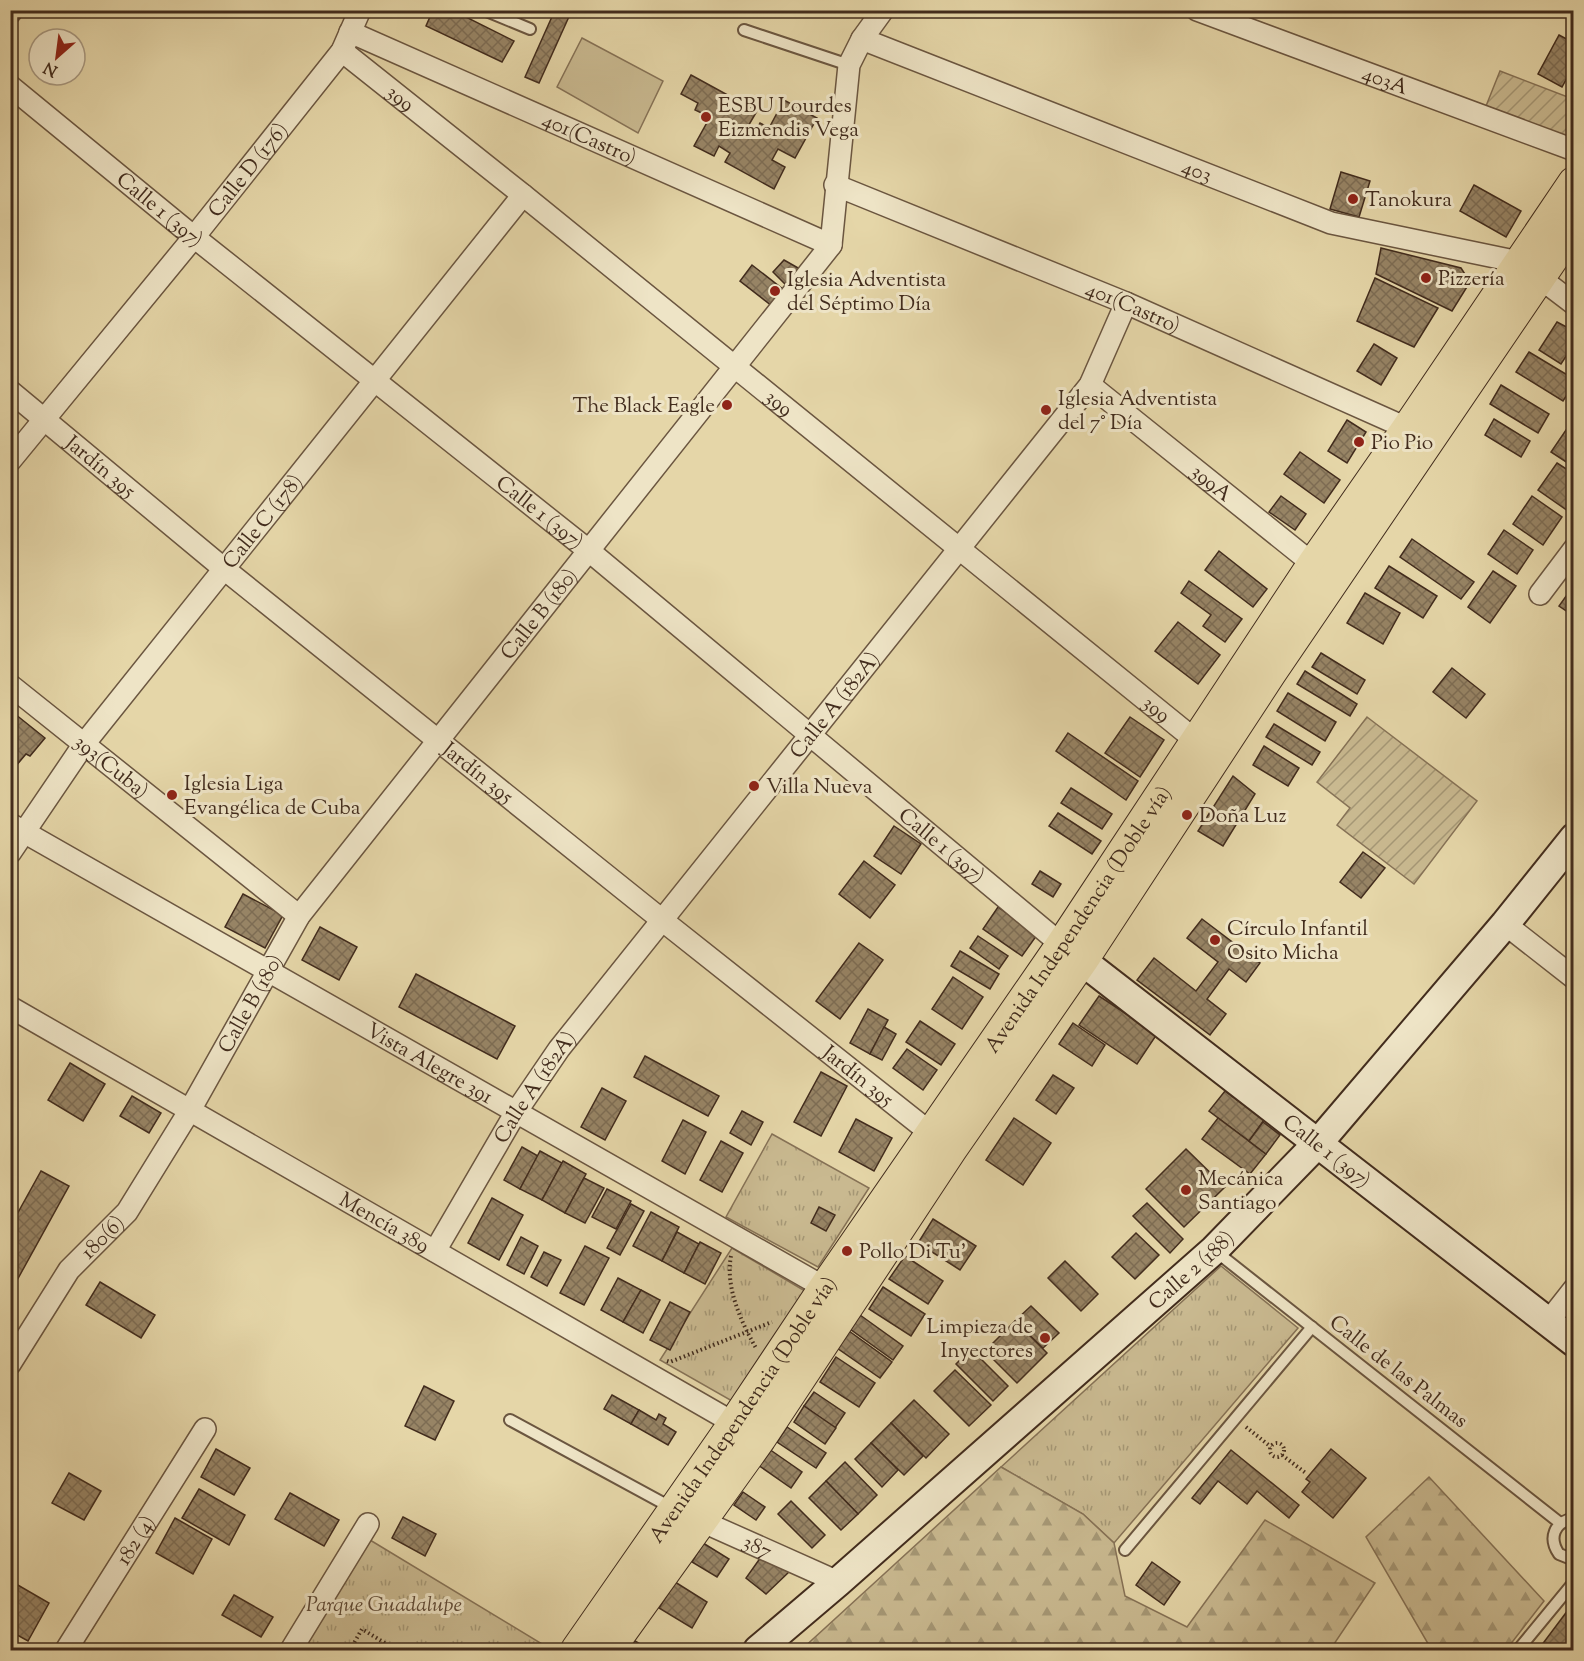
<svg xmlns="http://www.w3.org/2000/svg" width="1584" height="1661" viewBox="0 0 1584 1661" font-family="'Sorts Mill Goudy',serif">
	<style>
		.grass { fill: url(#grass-tufts); stroke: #867256; stroke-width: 1.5 }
		.forest { fill: url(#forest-firs); stroke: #867256; stroke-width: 1.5 }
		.garden { fill: url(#garden-furrows); stroke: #867256; stroke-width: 1.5 }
		.pitch { fill: #c9b990; stroke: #867256; stroke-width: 1.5 }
		.building { fill: url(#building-cross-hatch); stroke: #422c1d; stroke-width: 1.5 }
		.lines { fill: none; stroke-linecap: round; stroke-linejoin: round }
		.lane-casing { stroke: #6b5640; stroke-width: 14 }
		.street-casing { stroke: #6b5640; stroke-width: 24 }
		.secondary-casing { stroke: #422c1d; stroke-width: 32 }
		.primary-casing { stroke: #422c1d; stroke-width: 34 }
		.path { stroke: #422c1d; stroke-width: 4; stroke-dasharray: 1.5 3; stroke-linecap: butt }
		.lane { stroke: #eee4c6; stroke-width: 10 }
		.street { stroke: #eee4c6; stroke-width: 21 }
		.secondary { stroke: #eee4c6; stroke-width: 28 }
		.primary { stroke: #e5d6a8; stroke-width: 32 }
		.poi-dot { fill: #8f2418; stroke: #eee4c6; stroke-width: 2 }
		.labels { text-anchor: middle; stroke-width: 6; stroke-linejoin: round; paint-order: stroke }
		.street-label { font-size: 21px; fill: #422c1d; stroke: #eee4c6 }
		.poi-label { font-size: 21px; fill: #422c1d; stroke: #eee4c6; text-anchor: start }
		.park-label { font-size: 21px; font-style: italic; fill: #5d4834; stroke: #eee4c6 }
	</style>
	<defs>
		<pattern id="grass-tufts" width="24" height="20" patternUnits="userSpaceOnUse" patternTransform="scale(1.5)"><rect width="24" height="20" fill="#c9b990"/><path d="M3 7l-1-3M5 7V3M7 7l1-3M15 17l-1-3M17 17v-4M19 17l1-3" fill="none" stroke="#a59775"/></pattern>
		<pattern id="forest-firs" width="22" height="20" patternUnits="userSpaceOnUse" patternTransform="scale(1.5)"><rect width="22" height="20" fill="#c9b990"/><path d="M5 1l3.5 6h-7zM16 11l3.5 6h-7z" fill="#a59775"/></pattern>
		<pattern id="garden-furrows" width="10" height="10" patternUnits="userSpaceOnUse" patternTransform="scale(1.5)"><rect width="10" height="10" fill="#c9b990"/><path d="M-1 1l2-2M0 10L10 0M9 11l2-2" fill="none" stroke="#a59775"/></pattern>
		<pattern id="building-cross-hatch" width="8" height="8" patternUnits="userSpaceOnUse" patternTransform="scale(1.5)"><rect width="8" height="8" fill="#978465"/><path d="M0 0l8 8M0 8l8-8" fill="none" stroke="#7d6c53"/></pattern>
	</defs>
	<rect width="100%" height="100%" fill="#e5d6a8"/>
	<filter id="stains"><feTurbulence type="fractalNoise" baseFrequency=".00333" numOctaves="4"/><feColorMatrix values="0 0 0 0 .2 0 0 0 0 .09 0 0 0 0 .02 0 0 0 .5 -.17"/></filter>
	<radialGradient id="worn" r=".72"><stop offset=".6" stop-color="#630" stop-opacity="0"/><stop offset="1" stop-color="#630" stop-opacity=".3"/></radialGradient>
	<g class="grass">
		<path d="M772,1134L869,1188L818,1267L726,1217Z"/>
		<path d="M732,1248L805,1291L739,1405L660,1360Z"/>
		<path d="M1221,1266L1298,1328L1114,1543L1083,1514L1001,1467Z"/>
		<path d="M370,1540L547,1647L545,1650H301Z"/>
	</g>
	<g class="forest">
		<path d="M1001,1467L1083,1514L1114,1543L1125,1596L1187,1627L1265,1520L1375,1583L1330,1650H801Z"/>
		<path d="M1429,1477L1544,1601L1506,1650H1428L1430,1647L1366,1537Z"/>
	</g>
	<g class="garden">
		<path d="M1500,71L1573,99V140L1486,106Z"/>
		<path d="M1367,717L1477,801L1414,884L1337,825L1350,808L1317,782Z"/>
	</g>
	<path class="pitch" d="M582,38L663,81L638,133L557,87Z"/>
	<g class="building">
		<path d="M433,10H452L514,41L502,62L426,26Z"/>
		<path d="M555,10H572L539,83L525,77Z"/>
		<path d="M1559,35L1574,43V65L1562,87L1538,74Z"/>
		<path d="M691,75L757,111L747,128L755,132L760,123L769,128L784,100L817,118L795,158L778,149L772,160L785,167L774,189L725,162L730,153L719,146L714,156L694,146L710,117L695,110L698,103L681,94Z"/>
		<path d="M1341,172L1370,181L1359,217L1330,209Z"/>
		<path d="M1474,185L1521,211L1506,237L1460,211Z"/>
		<path d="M1381,248L1461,268L1470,282L1452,311L1376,274Z"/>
		<path d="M784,260L800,269L788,287L773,272Z"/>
		<path d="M752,265L784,290L772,306L740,281Z"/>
		<path d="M1375,278L1438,308L1414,347L1357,321Z"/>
		<path d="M1557,322L1574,331V344L1561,364L1539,350Z"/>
		<path d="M1374,344L1397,358L1381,385L1357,371Z"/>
		<path d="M1529,352L1574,379V384L1563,401L1516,372Z"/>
		<path d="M1501,385L1549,414L1538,433L1490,404Z"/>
		<path d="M1494,419L1530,441L1521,457L1485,435Z"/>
		<path d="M1347,420L1366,432L1347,463L1328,451Z"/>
		<path d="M1566,430L1574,435V467L1551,452Z"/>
		<path d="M1300,452L1340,480L1324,503L1284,474Z"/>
		<path d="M1557,463L1574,474V503L1568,511L1538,490Z"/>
		<path d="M1281,496L1306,514L1295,530L1269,512Z"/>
		<path d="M1532,496L1562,517L1543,545L1513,524Z"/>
		<path d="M1504,530L1533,550L1517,574L1488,554Z"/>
		<path d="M1412,539L1474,582L1461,599L1400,557Z"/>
		<path d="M1219,551L1267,589L1253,607L1205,570Z"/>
		<path d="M1389,566L1437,596L1423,618L1375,588Z"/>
		<path d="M1493,571L1516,586L1490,623L1468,607Z"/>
		<path d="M1189,581L1242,619L1225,642L1203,626L1211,615L1181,593Z"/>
		<path d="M1574,585V616L1559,606Z"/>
		<path d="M1365,593L1400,613L1383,644L1347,623Z"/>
		<path d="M1178,622L1220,655L1198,684L1155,651Z"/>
		<path d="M1321,653L1365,680L1357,694L1312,667Z"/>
		<path d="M1452,668L1485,694L1466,718L1433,692Z"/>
		<path d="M1305,671L1357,704L1350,716L1297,684Z"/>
		<path d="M1288,693L1336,722L1325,741L1277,711Z"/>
		<path d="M10,710L45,738L30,756L26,754L10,773Z"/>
		<path d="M1130,717L1164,740L1140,777L1105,753Z"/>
		<path d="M1274,724L1320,752L1312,765L1266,737Z"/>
		<path d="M1068,733L1138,781L1126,800L1056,751Z"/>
		<path d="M1264,746L1299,768L1288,786L1253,765Z"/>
		<path d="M1233,776L1255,794L1223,846L1198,831Z"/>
		<path d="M1071,788L1112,814L1102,829L1061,803Z"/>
		<path d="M1058,813L1101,841L1092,854L1049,826Z"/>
		<path d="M894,826L921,844L901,874L874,856Z"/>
		<path d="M1363,852L1385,868L1361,898L1340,882Z"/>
		<path d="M864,861L895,885L870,918L839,894Z"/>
		<path d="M1040,871L1061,884L1053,897L1032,884Z"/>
		<path d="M243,894L283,915L265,948L225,927Z"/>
		<path d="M998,907L1037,935L1022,956L983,929Z"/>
		<path d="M1202,919L1260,963L1246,982L1229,969L1207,999L1226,1014L1210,1035L1137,980L1154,958L1196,991L1218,962L1187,938Z"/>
		<path d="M320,927L357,947L339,980L302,960Z"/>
		<path d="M978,936L1008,956L999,969L970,948Z"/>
		<path d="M859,943L883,960L840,1019L816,1001Z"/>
		<path d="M960,951L999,974L990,989L951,966Z"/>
		<path d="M416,974L515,1026L497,1059L399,1007Z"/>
		<path d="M953,977L983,997L962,1029L932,1009Z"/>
		<path d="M1099,996L1157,1034L1137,1064L1079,1025Z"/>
		<path d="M868,1009L888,1020L870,1054L850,1043Z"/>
		<path d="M920,1021L955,1044L941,1065L906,1042Z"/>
		<path d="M1073,1023L1105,1045L1092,1066L1059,1044Z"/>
		<path d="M884,1027L896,1034L882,1060L870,1054Z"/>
		<path d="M907,1049L937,1070L923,1090L893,1068Z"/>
		<path d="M645,1056L719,1096L708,1116L634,1077Z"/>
		<path d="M70,1063L105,1084L83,1121L48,1100Z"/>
		<path d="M821,1072L847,1086L821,1136L794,1122Z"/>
		<path d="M1053,1075L1074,1088L1056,1114L1036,1100Z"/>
		<path d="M602,1088L626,1101L605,1140L581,1127Z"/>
		<path d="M1225,1091L1264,1120L1249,1141L1209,1111Z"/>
		<path d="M132,1096L161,1113L149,1133L120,1116Z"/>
		<path d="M742,1111L763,1122L751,1145L730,1133Z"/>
		<path d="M1014,1118L1051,1143L1023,1185L986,1160Z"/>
		<path d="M1218,1118L1266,1154L1250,1174L1202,1139Z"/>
		<path d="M856,1119L892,1138L874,1171L839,1152Z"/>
		<path d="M683,1120L706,1132L685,1174L662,1161Z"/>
		<path d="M1263,1122L1280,1135L1266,1154L1249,1141Z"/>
		<path d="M721,1141L743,1153L722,1192L700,1180Z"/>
		<path d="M522,1147L538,1156L520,1189L504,1180Z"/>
		<path d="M1186,1149L1225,1187L1184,1227L1146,1189Z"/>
		<path d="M540,1151L562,1163L542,1200L520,1189Z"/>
		<path d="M563,1161L586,1174L565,1213L542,1200Z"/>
		<path d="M41,1171L69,1186L10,1293V1227Z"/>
		<path d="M584,1178L604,1188L585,1223L565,1213Z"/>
		<path d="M607,1189L631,1201L616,1229L592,1217Z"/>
		<path d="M492,1198L523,1215L499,1260L468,1243Z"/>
		<path d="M1147,1203L1183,1239L1170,1253L1133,1216Z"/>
		<path d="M631,1204L644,1211L620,1255L607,1248Z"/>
		<path d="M819,1207L835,1215L826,1231L811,1223Z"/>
		<path d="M651,1212L679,1227L662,1261L633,1246Z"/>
		<path d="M933,1219L976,1246L960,1270L918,1243Z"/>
		<path d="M677,1232L699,1244L684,1273L662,1261Z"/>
		<path d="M1136,1233L1159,1255L1135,1279L1112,1257Z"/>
		<path d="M521,1237L538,1246L524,1274L507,1265Z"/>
		<path d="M700,1242L721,1253L705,1284L684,1273Z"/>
		<path d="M585,1246L609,1258L584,1305L560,1293Z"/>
		<path d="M544,1252L561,1260L547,1286L531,1277Z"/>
		<path d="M905,1256L943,1281L928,1304L889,1279Z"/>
		<path d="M1065,1261L1098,1294L1081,1311L1048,1278Z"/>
		<path d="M618,1278L641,1290L623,1322L601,1310Z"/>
		<path d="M100,1282L155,1315L141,1338L86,1305Z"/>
		<path d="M883,1287L925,1314L911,1336L869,1309Z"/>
		<path d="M641,1290L660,1300L643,1333L623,1322Z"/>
		<path d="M670,1302L690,1312L670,1350L650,1340Z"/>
		<path d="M1031,1306L1059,1333L1043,1348L1015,1321Z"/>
		<path d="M860,1315L903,1346L893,1360L850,1329Z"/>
		<path d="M1015,1321L1047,1353L1017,1383L985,1351Z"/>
		<path d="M849,1331L892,1362L880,1378L837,1348Z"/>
		<path d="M971,1349L1008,1386L993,1401L956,1364Z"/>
		<path d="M836,1357L875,1383L859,1407L820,1382Z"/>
		<path d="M955,1370L991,1405L969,1426L934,1391Z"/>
		<path d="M424,1386L454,1401L435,1440L405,1426Z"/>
		<path d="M814,1392L845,1413L835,1428L804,1406Z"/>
		<path d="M612,1395L639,1410L631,1424L604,1409Z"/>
		<path d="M914,1400L949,1434L926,1458L891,1423Z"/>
		<path d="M804,1406L836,1428L825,1444L794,1422Z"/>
		<path d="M639,1410L656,1420L659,1414L666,1418L663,1424L676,1432L668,1445L631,1424Z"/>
		<path d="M891,1423L923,1456L904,1475L871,1443Z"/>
		<path d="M787,1427L826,1453L816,1468L777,1442Z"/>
		<path d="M871,1443L898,1470L882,1487L855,1459Z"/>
		<path d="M216,1449L250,1468L234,1495L201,1477Z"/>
		<path d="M769,1449L802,1472L791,1488L758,1465Z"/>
		<path d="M1331,1449L1366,1478L1333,1518L1302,1492L1310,1482L1306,1479Z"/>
		<path d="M1231,1450L1299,1505L1289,1518L1257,1491L1247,1504L1218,1481L1200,1504L1192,1498Z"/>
		<path d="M845,1462L877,1495L858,1514L826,1481Z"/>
		<path d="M69,1473L101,1491L84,1520L52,1503Z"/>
		<path d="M826,1481L858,1514L841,1530L809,1498Z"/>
		<path d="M199,1489L245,1515L229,1545L182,1518Z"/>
		<path d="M743,1492L765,1507L756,1520L734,1505Z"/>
		<path d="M290,1493L339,1520L324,1546L275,1519Z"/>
		<path d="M791,1501L825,1535L812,1548L778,1514Z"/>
		<path d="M403,1517L436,1534L425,1556L392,1538Z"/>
		<path d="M175,1518L212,1539L193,1574L156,1553Z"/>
		<path d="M703,1543L729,1559L717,1577L692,1562Z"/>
		<path d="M761,1557L790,1571L766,1594L746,1578Z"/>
		<path d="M1152,1562L1180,1582L1164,1605L1136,1585Z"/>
		<path d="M675,1582L707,1602L692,1628L659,1608Z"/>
		<path d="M16,1584L49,1603L28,1641L10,1631V1594Z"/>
		<path d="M234,1595L273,1617L261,1637L222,1615Z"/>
		<path d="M1574,1602V1650H1538Z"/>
		<path d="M635,1641L650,1650H630Z"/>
	</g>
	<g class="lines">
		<g class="lane-casing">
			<g id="lane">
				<path d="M484,10L530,29"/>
				<path d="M744,30L849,65"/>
				<path d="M1214,1250L1560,1523"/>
				<path d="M510,1420L674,1509"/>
				<path d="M1574,1518C1554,1522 1548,1538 1559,1554L1574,1560"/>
				<path d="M1125,1550L1312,1327"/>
				<path d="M1518,1650L1574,1582"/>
			</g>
		</g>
		<g class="street-casing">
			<g id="street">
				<path id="s1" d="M1197,10L1574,150"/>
				<path d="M10,13L12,10"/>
				<path id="s2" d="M350,32L831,245"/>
				<path id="s3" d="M862,39L1331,223L1519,262L1574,304"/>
				<path id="s4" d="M342,51L523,195L1205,748"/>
				<path id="s5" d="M10,86L194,237L588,550L1062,945"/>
				<path id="s6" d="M835,185L1126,303L1393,422L1419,436"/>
				<path id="s7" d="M1090,385L1323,572"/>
				<path id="s8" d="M10,391L223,568L662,920L942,1142"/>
				<path id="s9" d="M10,461L194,237L342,51L360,10"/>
				<path d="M1540,594L1574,549"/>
				<path id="s10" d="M10,685L299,916"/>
				<path id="s11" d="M10,824L836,1294"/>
				<path id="s12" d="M10,853L84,744L523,195"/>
				<path d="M1505,924L1574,978"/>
				<path id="s13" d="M10,1007L746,1430"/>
				<path id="s14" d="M435,1251L516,1112L559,1049L1090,385L1126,303"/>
				<path d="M1548,1322L1574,1289"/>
				<path id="s15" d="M10,1364L69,1270L127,1212L190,1110L299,916L831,245L849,65L862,39L883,10"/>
				<path id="s16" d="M690,1516L838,1582"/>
				<path id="s17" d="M66,1650L205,1429"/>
				<path d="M291,1650L368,1524"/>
			</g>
		</g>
		<g class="secondary-casing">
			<g id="secondary">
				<path id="s18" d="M1063,946L1574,1342"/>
				<path id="s19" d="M758,1650L838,1582L1214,1250L1319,1142L1505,924L1574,838"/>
			</g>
		</g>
		<g class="primary-casing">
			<g id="primary">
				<path id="s20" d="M577,1650L735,1423L825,1288L1062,945L1313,565L1407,430L1574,183"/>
				<path d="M608,1650L760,1438L951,1149L1082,960L1270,673L1574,226"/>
			</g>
		</g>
		<g class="path">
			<path d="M731,1256C725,1287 741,1322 756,1348"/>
			<path d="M667,1361L670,1362L772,1322"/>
			<path d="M1246,1427L1271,1447"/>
			<circle cx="1277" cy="1450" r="7"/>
			<path d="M1282,1455L1307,1474"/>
			<path d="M350,1650L362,1629L396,1650"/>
			<path d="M545,1650L547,1647"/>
		</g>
		<use href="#lane" class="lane"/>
		<use href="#street" class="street"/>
		<use href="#secondary" class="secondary"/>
		<use href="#primary" class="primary"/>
	</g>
	<g class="poi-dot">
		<circle cx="706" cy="117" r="6"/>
		<circle cx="1353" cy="199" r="6"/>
		<circle cx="1426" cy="278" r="6"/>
		<circle cx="775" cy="291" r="6"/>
		<circle cx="727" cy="405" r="6"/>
		<circle cx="1046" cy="410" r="6"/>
		<circle cx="1359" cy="442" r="6"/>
		<circle cx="754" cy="786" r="6"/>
		<circle cx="172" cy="795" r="6"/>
		<circle cx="1187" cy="815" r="6"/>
		<circle cx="1215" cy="940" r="6"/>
		<circle cx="1186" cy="1190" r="6"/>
		<circle cx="847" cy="1251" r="6"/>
		<circle cx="1045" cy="1338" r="6"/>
	</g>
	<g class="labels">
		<g class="street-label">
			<text dy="7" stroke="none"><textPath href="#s1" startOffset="201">403A</textPath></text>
			<text dy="7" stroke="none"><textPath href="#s4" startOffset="75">399</textPath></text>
			<text dy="7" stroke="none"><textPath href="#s2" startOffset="262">401(Castro)</textPath></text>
			<text dy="7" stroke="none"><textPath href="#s9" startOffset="376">Calle D (176)</textPath></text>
			<text dy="7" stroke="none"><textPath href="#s3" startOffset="360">403</textPath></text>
			<text dy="7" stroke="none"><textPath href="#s5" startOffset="194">Calle 1 (397)</textPath></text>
			<text dy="7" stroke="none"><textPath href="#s6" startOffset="322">401(Castro)</textPath></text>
			<text dy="7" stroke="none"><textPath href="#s4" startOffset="561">399</textPath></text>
			<text dy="7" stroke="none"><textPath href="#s8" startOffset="118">Jardín 395</textPath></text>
			<text dy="7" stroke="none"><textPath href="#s7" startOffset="156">399A</textPath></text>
			<text dy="7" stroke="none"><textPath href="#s5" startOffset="680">Calle 1 (397)</textPath></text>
			<text dy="7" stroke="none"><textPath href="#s12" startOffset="417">Calle C (178)</textPath></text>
			<text dy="7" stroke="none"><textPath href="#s15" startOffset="921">Calle B (180)</textPath></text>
			<text dy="7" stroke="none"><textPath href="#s14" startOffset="678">Calle A (182A)</textPath></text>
			<text dy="7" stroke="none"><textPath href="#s4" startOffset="1047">399</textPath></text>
			<text dy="7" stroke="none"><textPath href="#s10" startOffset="130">393(Cuba)</textPath></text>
			<text dy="7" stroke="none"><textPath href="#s8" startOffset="604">Jardín 395</textPath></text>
			<text dy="7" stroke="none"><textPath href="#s5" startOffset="1202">Calle 1 (397)</textPath></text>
			<text dy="7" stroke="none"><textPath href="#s20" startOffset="886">Avenida Independencia (Doble vía)</textPath></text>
			<text dy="7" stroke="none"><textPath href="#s15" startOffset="435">Calle B (180)</textPath></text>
			<text dy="7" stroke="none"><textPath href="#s11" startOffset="483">Vista Alegre 391</textPath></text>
			<text dy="7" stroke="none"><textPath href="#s8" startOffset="1090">Jardín 395</textPath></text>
			<text dy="7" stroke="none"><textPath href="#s14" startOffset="192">Calle A (182A)</textPath></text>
			<text dy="7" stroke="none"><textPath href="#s18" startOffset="334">Calle 1 (397)</textPath></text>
			<text dy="7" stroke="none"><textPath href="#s13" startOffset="432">Mencía 389</textPath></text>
			<text dy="7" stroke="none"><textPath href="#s15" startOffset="158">180(6)</textPath></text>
			<text dy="7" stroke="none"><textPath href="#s19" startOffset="576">Calle 2 (188)</textPath></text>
			<text transform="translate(1399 1371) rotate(38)" y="7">Calle de las Palmas</text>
			<text dy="7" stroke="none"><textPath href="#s20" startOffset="292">Avenida Independencia (Doble vía)</textPath></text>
			<text dy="7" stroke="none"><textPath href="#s17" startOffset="130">182 (4)</textPath></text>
			<text dy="7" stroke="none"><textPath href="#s16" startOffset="74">387</textPath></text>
		</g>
		<g class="poi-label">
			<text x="718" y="112">ESBU Lourdes<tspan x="718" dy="24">Eizmendis Vega</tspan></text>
			<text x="1365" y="206">Tanokura</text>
			<text x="1438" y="285">Pizzería</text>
			<text x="787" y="286">Iglesia Adventista<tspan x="787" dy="24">del Séptimo Día</tspan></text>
			<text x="1058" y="405">Iglesia Adventista<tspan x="1058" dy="24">del 7° Día</tspan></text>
			<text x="715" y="412" text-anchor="end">The Black Eagle</text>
			<text x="1371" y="449">Pio Pio</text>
			<text x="184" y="790">Iglesia Liga<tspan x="184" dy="24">Evangélica de Cuba</tspan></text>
			<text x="766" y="793">Villa Nueva</text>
			<text x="1199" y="822">Doña Luz</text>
			<text x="1227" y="935">Círculo Infantil<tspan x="1227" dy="24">Osito Micha</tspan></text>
			<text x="1198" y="1185">Mecánica<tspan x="1198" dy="24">Santiago</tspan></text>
			<text x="859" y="1258">Pollo Di Tu'</text>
			<text x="1033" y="1333" text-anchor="end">Limpieza de<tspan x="1033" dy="24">Inyectores</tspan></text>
		</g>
		<g class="park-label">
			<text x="384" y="1611">Parque Guadalupe</text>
		</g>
	</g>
	<rect width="1584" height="1661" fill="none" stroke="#e5d6a8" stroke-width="36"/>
	<rect x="12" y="12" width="1560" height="1637" fill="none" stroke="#422c1d" stroke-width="3"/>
	<rect x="18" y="18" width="1548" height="1625" fill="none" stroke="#422c1d" stroke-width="1.5"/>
	<g transform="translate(57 57) rotate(208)"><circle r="28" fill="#eee4c6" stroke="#a99a82" stroke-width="1.5"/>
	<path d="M0-4.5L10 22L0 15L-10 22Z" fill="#8f2418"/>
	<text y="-9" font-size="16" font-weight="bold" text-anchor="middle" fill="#422c1d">N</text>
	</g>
	<rect width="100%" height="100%" filter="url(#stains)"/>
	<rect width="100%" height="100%" fill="url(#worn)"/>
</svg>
